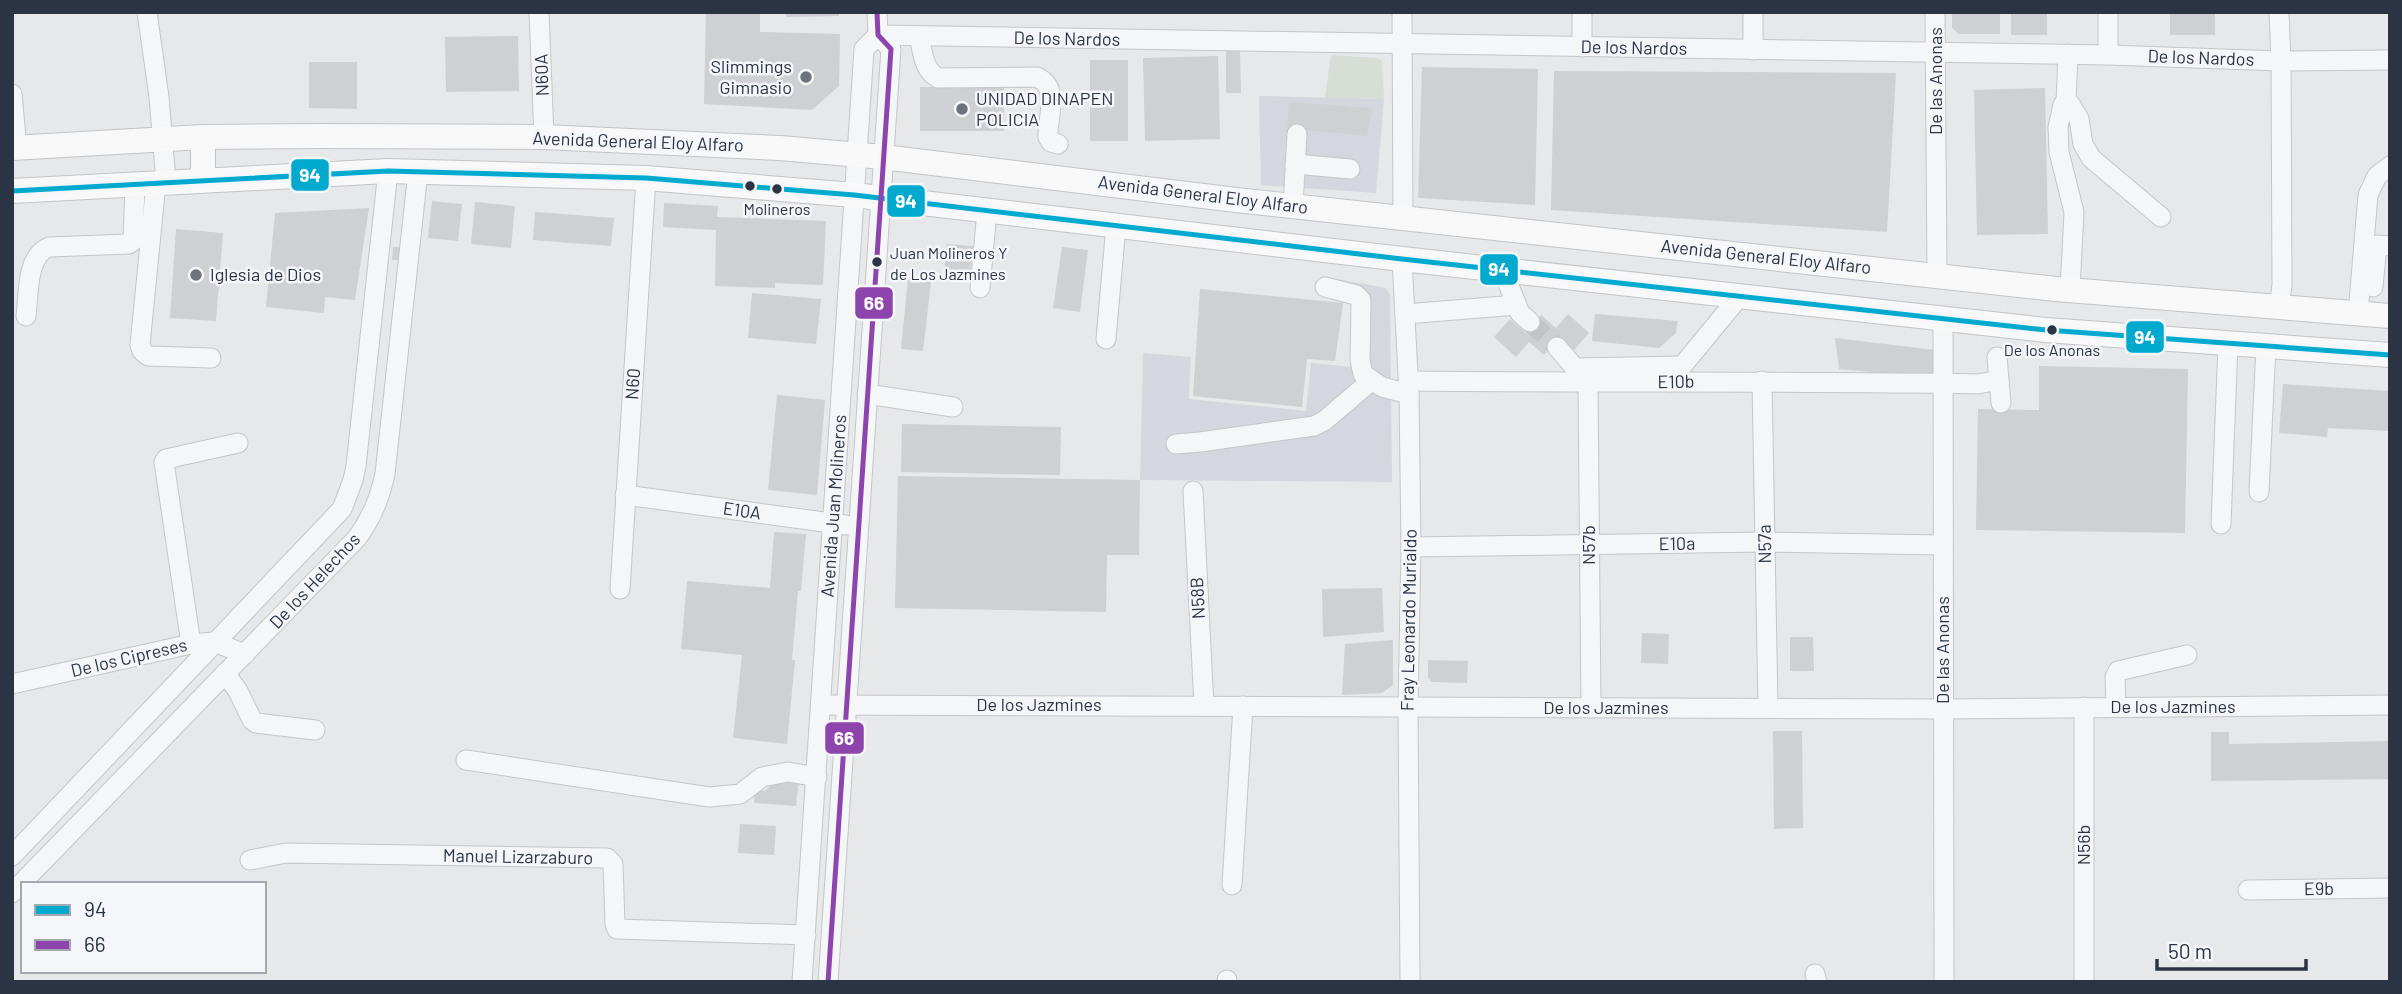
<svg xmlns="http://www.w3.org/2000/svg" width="2402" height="994" viewBox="0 0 2402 994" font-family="Barlow,sans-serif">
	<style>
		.built { fill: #d4d7dd }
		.green { fill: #d6ded6 }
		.building { fill: #ced0d3 }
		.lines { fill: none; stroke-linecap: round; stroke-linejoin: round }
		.minor-tunnel { stroke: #c1c4c9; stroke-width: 19; stroke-dasharray: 19 10; stroke-linecap: butt }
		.minor-casing { stroke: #c4c6c8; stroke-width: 21 }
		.major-casing { stroke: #c2c5c8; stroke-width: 26 }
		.minor { stroke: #f5f6f7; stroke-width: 19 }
		.major { stroke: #f8f8f8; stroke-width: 24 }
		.bus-1-casing { stroke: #f4f6f9; stroke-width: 10 }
		.bus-2-casing { stroke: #f4f6f9; stroke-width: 10 }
		.bus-1 { stroke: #00a9ce; stroke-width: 5 }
		.bus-2 { stroke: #8e44ad; stroke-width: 5 }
		.poi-dot { fill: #6c737f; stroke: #f4f6f9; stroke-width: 2.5 }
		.bus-dot { fill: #2b3445; stroke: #f4f6f9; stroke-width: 2.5 }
		.labels { text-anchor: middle; stroke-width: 5; stroke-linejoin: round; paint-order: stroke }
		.bus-label { font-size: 16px; fill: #2b3445; stroke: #f4f6f9 }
		.street-label { font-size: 18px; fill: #2b3445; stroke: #f4f6f9 }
		.poi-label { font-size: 18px; fill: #2b3445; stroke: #f4f6f9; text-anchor: start }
		.line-badge { stroke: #f4f6f9; stroke-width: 2.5 }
		.badge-label { font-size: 19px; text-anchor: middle; font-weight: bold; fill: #fff }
	</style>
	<rect width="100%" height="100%" fill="#e6e8ea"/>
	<g class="built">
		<path d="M1259,96L1384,99L1376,193L1261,185Z"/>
		<path d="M1321,276L1386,288L1390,295L1392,482L1140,480L1143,353L1191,357L1189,399L1306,411L1311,363L1353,367L1352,298L1320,295Z"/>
	</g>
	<path class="green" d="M1331,55L1377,58L1382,61L1384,99L1325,98Z"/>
	<g class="building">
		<path d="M706,12H760V32L840,34L839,86L812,110L704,104Z"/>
		<path d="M786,12H839V16L786,17Z"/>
		<path d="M1952,12H2000V34H1959L1952,28Z"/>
		<rect x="2011" y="12" width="36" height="23"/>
		<rect x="2170" y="12" width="45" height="23"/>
		<path d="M518,36L519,91L446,92L445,37Z"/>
		<path d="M1226,50H1240L1241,93H1226Z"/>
		<path d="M1218,56L1220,139L1145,141L1143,58Z"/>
		<rect x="1090" y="60" width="38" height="81"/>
		<path d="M309,62H357V109L309,108Z"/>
		<path d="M1422,67L1538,69L1535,205L1418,198Z"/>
		<path d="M1554,71L1896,73L1887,232L1551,210Z"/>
		<rect x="920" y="87" width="84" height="44"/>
		<path d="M2045,88L2048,234L1977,235L1974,90Z"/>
		<path d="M1289,102L1372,108L1367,136L1287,128Z"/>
		<path d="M432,201L462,204L458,241L428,238Z"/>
		<path d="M475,202L515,206L511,248L471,244Z"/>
		<path d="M664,203L718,206L717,217L826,221L823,285L775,283V288L715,286L716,230L663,227Z"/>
		<path d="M369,208L355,300L325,297L324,313L266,307L275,213Z"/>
		<path d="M535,212L614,218L611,246L533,240Z"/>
		<path d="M176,229L223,233L216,321L170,318Z"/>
		<path d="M947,244L973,246L969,282L943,280Z"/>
		<path d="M393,247H401V260H392Z"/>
		<path d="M1062,247L1088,250L1080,312L1053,308Z"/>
		<path d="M908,279L931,282L923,351L901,349Z"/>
		<path d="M1200,289L1343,303L1335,361L1307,359L1302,407L1193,396Z"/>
		<path d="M752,293L821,299L816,344L748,338Z"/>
		<path d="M1568,314L1589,333L1574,350L1559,337L1544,355L1529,342L1516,357L1494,337L1510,319L1526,333L1541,315L1556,328Z"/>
		<path d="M1595,314L1678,321L1676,333L1659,348L1592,341Z"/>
		<path d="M1835,338L1935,350L1936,378L1839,369Z"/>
		<path d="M2039,366L2188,369L2185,533L1976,530L1978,409L2039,410Z"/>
		<path d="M2283,384L2390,391V431L2328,428L2327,437L2279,433Z"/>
		<path d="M777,395L825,400L817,495L768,490Z"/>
		<path d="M902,424L1061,427L1060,475L901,472Z"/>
		<path d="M898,476L1140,480L1139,555H1107L1106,612L895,608Z"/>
		<path d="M774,532L806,534L801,591H798L792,660H795L787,744L733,738L742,655L681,649L687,581L770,588Z"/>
		<path d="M1382,588L1384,632L1323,637L1322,589Z"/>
		<path d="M1642,633L1669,634L1668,664L1641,663Z"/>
		<path d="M1790,637H1813L1814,671H1790Z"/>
		<path d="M1393,640V685L1382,693L1342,695L1345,644Z"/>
		<path d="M1428,660L1468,661L1467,683L1432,682L1428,678Z"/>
		<path d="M1773,731H1802L1803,828L1774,829Z"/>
		<path d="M2211,732H2229V744L2390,741V779L2211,781Z"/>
		<path d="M780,777L799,779L796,806L754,803L755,791H765Z"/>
		<path d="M740,824L776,826L774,855L738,853Z"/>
	</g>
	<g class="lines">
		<path class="minor-tunnel" d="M1530,322L1557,347"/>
		<g class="minor-casing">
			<g id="minor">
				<path d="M147,12L159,97L166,182"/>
				<path d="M539,12L544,137"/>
				<path d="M1402,12L1403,217"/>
				<path d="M1582,12V47"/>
				<path d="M1753,12V50"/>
				<path d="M1935,12L1937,275"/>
				<path d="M2108,12V55"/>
				<path d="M878,35L2108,55L2281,61L2390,60"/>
				<path d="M919,37C923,52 923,70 938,78L1037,77C1061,89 1047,115 1048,137L1051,142L1058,144"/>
				<path d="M12,94L17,148"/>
				<path d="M2066,103L2068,54"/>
				<path d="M1295,164L1350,169"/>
				<path d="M156,183L140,345L142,351L148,356L211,358"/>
				<path d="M1293,206L1297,134"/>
				<path d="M1402,259L1409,394L1411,547L1408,707L1410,982"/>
				<path d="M1503,271L1520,313L1530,322"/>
				<path d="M1325,287L1356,295L1361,300L1360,360L1363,374L1382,387L1409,394"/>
				<path d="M2373,287L2377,245L2390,246"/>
				<path d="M980,288L987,211"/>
				<path d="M2070,290L2074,212L2059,152L2058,127L2063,105L2070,104L2079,119L2083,144L2091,158L2161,217"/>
				<path d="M2279,307L2282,285L2281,61L2279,12"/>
				<path d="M1405,314L1517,305"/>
				<path d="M2358,314L2368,195L2377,176L2390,166"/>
				<path d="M26,316C29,294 26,256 49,247L129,244L133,241L135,184"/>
				<path d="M1943,318L1944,982"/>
				<path d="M1106,339L1116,226"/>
				<path d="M1557,347L1588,383L1591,708"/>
				<path d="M1576,368L1682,366"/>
				<path d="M1999,380L2001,403"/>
				<path d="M1409,381C1599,383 1788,381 1978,384L1999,380L1997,357"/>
				<path d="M1762,381L1768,707"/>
				<path d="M1669,382L1739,297"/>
				<path d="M867,394L953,407"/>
				<path d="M1176,444L1200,442L1314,426L1324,421L1371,381"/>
				<path d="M1193,491L1204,706"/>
				<path d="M2259,492L2266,346"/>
				<path d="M625,495L846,525"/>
				<path d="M2221,524L2228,343"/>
				<path d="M1411,547L1765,542L1943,545"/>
				<path d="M620,589L646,178"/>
				<path d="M191,644L164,462L166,459L238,443"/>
				<path d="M225,673L238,691L252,720L256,723L315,730"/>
				<path d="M12,684L191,644L214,642L245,654"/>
				<path d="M822,705L1943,709L2390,705"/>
				<path d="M2116,707L2115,677L2118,671L2187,655"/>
				<path d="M466,760L709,797L740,794L762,777L788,772L817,777"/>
				<path d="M12,856L342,509L353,480L356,466L388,171"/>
				<path d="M250,860L286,853L607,858L613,864L615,924L617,929L806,935"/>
				<path d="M1232,885L1243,706"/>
				<path d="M2248,890L2390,888"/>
				<path d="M12,893L357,538C372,518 380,498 385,474L418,172"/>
				<path d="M1815,974L1817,982"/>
				<path d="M1227,980V982"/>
				<path d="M802,982L864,49L878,35"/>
				<path d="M828,982L891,49L878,35L877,12"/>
				<path d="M2084,982V707"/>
			</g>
		</g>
		<g class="major-casing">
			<g id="major">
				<path d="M12,148L203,137L321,136L544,137L780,148L883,157L1236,200L2056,289L2390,316"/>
				<path d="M203,180V137"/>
				<path d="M12,191L388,171L646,178L854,195L1402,259L2046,330L2390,355"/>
			</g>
		</g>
		<use href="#minor" class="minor"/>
		<use href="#major" class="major"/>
		<g class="bus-1-casing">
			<path id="bus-1" d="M12,191L388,171L646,178L854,195L1402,259L2046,330L2390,355"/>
		</g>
		<g class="bus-2-casing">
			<path id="bus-2" d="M828,982L891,49L878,35L877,12"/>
		</g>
		<use href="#bus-1" class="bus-1"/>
		<use href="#bus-2" class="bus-2"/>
	</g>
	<g class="poi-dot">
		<circle cx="806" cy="77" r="7"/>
		<circle cx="962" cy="109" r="7"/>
		<circle cx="196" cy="275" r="7"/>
	</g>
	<g class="bus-dot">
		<circle cx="750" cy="186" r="6"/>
		<circle cx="777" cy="189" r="6"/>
		<circle cx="877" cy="262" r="6"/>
		<circle cx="2052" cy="330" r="6"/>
	</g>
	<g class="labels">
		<g class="bus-label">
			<text x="777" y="215">Molineros</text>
			<text x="890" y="259" text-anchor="start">Juan Molineros Y<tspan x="890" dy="21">de Los Jazmines</tspan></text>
			<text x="2052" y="356">De los Anonas</text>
		</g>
		<g class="street-label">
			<text transform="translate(1067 39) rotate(1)" y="6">De los Nardos</text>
			<text transform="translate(1634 48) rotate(1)" y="6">De los Nardos</text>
			<text transform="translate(2201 58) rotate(2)" y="6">De los Nardos</text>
			<text transform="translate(542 75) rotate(-92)" y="6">N60A</text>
			<text transform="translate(1936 81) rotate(-90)" y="6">De las Anonas</text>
			<text transform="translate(638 142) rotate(2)" y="6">Avenida General Eloy Alfaro</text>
			<text transform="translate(1203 195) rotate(7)" y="6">Avenida General Eloy Alfaro</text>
			<text transform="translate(1766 257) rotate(6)" y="6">Avenida General Eloy Alfaro</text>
			<text transform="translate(1676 382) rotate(-1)" y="6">E10b</text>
			<text transform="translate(633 384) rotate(-86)" y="6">N60</text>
			<text transform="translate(834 506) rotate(-86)" y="6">Avenida Juan Molineros</text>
			<text transform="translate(742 511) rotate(8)" y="6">E10A</text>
			<text transform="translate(1677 544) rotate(-1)" y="6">E10a</text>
			<text transform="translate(1765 544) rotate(-91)" y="6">N57a</text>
			<text transform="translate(1589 545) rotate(-90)" y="6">N57b</text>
			<text transform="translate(315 581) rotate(-47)" y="6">De los Helechos</text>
			<text transform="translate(1198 598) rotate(-93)" y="6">N58B</text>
			<text transform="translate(1409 620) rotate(-89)" y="6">Fray Leonardo Murialdo</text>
			<text transform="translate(1943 650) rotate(-90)" y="6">De las Anonas</text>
			<text transform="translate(129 658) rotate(-13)" y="6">De los Cipreses</text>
			<text x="1039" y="711">De los Jazmines</text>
			<text x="2173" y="713">De los Jazmines</text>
			<text x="1606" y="714">De los Jazmines</text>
			<text transform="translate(2084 845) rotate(-90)" y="6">N56b</text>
			<text transform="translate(518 857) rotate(1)" y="6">Manuel Lizarzaburo</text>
			<text transform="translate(2319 889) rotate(-1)" y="6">E9b</text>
		</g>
		<g class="poi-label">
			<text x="792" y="73" text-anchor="end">Slimmings<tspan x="792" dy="21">Gimnasio</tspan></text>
			<text x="976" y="105">UNIDAD DINAPEN<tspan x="976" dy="21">POLICIA</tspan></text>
			<text x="210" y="281">Iglesia de Dios</text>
		</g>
	</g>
	<g class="line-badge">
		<rect x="290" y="158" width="40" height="34" rx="7" fill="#00a9ce"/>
		<rect x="886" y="184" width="40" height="34" rx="7" fill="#00a9ce"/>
		<rect x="1479" y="253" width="40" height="33" rx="7" fill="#00a9ce"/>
		<rect x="854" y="286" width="40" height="34" rx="7" fill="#8e44ad"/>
		<rect x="2125" y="320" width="40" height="34" rx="7" fill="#00a9ce"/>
		<rect x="824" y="721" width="41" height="34" rx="7" fill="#8e44ad"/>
	</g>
	<g class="badge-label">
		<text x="310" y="182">94</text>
		<text x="906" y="208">94</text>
		<text x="1499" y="276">94</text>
		<text x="874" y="310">66</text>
		<text x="2145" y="344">94</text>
		<text x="844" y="745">66</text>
	</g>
	<rect width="2402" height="994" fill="none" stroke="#2b3445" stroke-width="28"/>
	<rect x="21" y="882" width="245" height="91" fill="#f4f6f9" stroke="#a4a8b1" stroke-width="2"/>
	<rect x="35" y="905" width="35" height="10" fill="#00a9ce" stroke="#a4a8b1" stroke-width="2"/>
	<text x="84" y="917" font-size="21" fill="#2b3445">94</text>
	<rect x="35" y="940" width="35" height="10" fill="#8e44ad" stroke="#a4a8b1" stroke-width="2"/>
	<text x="84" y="952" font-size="21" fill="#2b3445">66</text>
	<path d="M2157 959v10h149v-10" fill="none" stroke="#2b3445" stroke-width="3.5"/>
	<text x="2168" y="959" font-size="21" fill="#2b3445" stroke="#f4f6f9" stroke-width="5" paint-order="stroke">50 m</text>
</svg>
